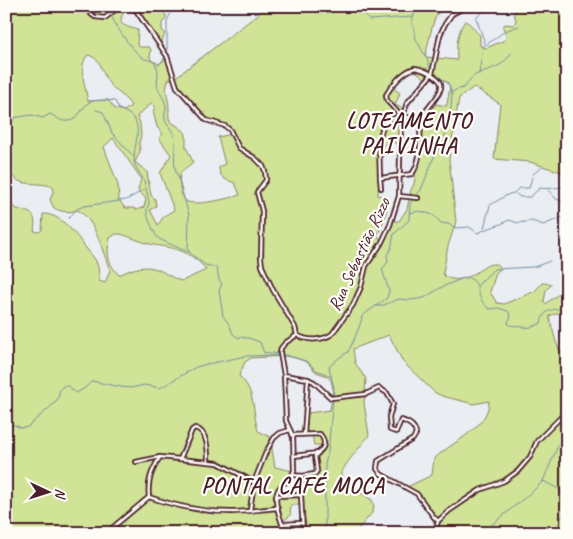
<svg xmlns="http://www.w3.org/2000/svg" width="573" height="539" viewBox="0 0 573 539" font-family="Caveat,sans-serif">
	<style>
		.green { fill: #d0e397; stroke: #8d8161; fill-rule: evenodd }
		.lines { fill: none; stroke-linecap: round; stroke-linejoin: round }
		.stream { stroke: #748da2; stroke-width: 1 }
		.minor-casing { stroke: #4a1f2b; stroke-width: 6 }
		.minor { stroke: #fdfcf7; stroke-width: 2.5 }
		.labels { text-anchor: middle; stroke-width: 4.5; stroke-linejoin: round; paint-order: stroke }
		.street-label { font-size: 18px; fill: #4a1f2b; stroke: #fdfcf7 }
		.district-label { font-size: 22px; font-weight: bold; letter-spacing: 1px; fill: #4a1f2b; stroke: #fdfcf7 }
	</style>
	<rect width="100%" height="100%" fill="#eaeef3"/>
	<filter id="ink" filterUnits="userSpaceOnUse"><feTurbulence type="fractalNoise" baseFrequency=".02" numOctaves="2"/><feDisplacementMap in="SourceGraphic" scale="10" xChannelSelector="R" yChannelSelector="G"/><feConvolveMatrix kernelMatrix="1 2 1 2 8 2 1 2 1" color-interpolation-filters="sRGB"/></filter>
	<g filter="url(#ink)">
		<g class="green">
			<path d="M6,6H126C118,25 118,24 138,30L137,45L140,47H149L151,49L150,57L151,60L159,64L169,56L174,75L176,77L269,6H457C451,8 442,8 438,13C432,20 428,47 425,57L457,60C456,47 457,32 465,21C473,24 473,30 480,35V46L486,48L505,40L506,36L503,27L505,24L514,25L516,20L514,14L517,6H567V174L530,162L494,159L500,104L474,87L459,98L449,159L456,222L448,246L443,273L445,277C470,287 482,262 495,264C499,264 499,266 501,268L496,273L490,292L497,303L504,304L535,291L542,283L552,284L546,290L544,302L545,304L567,288V310L549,316L556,342L560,351L567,353V419L559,437L562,439L561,443L567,450V533H437C433,514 421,500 407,487L432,475L434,459C451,442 489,428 489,401L474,404L442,396L434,392L403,362L389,335L353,349L355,363L366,379L364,403L369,435C363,444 341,468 341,475L349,485L372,500L374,507L372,513L355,533H305L306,524L302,505H291L290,516L279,523L282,533H6V192L14,208C30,213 37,211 34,231L39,232L42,230L43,214C62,214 76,235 86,248C89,252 93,256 96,261C99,268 99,274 99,281L105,283L110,270C102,252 96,219 77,210C69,213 61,212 54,208L50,200L54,189L51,186C27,180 13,191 6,159ZM88,55C103,59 100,72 109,83C116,92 125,96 131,106L124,111L115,109L108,100L88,101C86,88 77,66 88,55ZM410,69L417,72L427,80L432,76L447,82L450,87L447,104L446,106L436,104C416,125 419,157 414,184L411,190L407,209L399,221H393L384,241L377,236L385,218L389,198L378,195L380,150L386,143H401L404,109L395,105L400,93L393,88L401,77ZM169,79H174L187,97L206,119L230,128L232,134L218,137L225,164L219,167C219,178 226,180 235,183L240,195C230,198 195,207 186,201C183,198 180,191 180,187C178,170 182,172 193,162L186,147V134L183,130L170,121C168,117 169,113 169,108C169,97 163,91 169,79ZM153,102L155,108L153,111L157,127L163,134L159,138L171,155L160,173L174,210L164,216L158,225L150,210L156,206L155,199L151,195L147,172L135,162L140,152L139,143L141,136L140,123L137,116ZM113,138L140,177L141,179L138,190L146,199L144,207L136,210L134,208H125L119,200L118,185L104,147ZM116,234H121C131,237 143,243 154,245C175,248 193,252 206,270L182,281C172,279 163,270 153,268C142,265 129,270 119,275C108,264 106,253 110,238ZM285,356L295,358L307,362L316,372L325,375L331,380L333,389L330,410L308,413L305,430L312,434L314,445H324L322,453L314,457L315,474L305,476C301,490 294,498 279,497L277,493L281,484L293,471L275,467L270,437L258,431C252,410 256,391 239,376L245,362L251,358Z"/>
			<path d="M135,6H155L166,15V19L162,23V30L165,33L161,45Z"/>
		</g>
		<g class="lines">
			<g class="stream">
				<path d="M107,6C111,20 131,50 143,58C146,60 151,60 154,62C162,73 155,77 158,88C160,94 165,99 166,106C166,110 164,114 165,118C165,124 172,129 174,135C177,149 171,164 178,177L189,215L188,250L191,254L205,265L215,267L217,269L219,280L222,284L219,291L223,316L229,324L233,334L237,337L248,338L260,342L264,353C271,351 300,358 307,362C311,364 313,368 316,370C322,372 325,373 331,377"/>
				<path d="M358,7L369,20L412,17"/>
				<path d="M483,47L505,31L519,26"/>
				<path d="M158,66L167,55V21L174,6"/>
				<path d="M479,74L484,40L476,18L489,6"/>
				<path d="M452,92C456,89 458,90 463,88C468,85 469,79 474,76C489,67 501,70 511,53"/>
				<path d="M96,110L103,112L112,133L134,157"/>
				<path d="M6,119L31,115L43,118L50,114C56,117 61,122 68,121C78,121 81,108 88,103C94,99 108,100 115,101L119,109C148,120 134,138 134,160C134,167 141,174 144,181C145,185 149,199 149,203C148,207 146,210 147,214C148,218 155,236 158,238C160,240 185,251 189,252"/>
				<path d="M6,123L13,121L16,117"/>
				<path d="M548,190L556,199L567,203"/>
				<path d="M516,194L520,197H530L540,188C549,190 557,186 567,188"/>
				<path d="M410,213L420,211L433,215L441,223L448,224L456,228L469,227L478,233C488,227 500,226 509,220L518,223L532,221L543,225L563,217H567"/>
				<path d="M69,218L77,209L84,206L126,200L144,190"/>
				<path d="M484,228L490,205L509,194L514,193L519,188H529L533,174L541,168"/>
				<path d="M478,285L494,269L534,267L550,261"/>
				<path d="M376,306H381L399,299L411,300L424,298L442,287L466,277C481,282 475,289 481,299C483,303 486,306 489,309L498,308L508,311L511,317L508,322L509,325C524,326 527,331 541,323C544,309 552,309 564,309L567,306"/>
				<path d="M8,422L21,428L28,427C37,417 49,410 57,400C60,395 58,390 63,386H68L76,393L85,388L92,381L121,387L131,388L144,385L160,388L196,367L203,365L246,356L279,355"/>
				<path d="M543,481L559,489L564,497V512L558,526V533"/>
				<path d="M149,533L158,526L169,533"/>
				<path d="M325,533V464L328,452L334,388L329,367L340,357L348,352C352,344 362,323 362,316L387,298L389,291L382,269L388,262L387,255L391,249L394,234L409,220L410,204L414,197L421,190L436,152L443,145L451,109L452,94L448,83L431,71L428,61L416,39L412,21L417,6"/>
				<path d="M482,533L534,490L543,481L567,425"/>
			</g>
			<g class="minor-casing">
				<g id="minor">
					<path d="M133,6L167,56L177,87L206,120L225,126L230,130L239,148L255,158L263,166L265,171L266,180L257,192L262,211L261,258L262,266L273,290L295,327L297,335"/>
					<path d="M91,14L95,17L105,18L120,6"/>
					<path d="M415,68C422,69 439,76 441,84C443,96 423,109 421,121C419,138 423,159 412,174L380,178C380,162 376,129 388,119L402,117L387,101L386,95C392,84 404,71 415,68Z"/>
					<path d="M402,115L421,122"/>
					<path d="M380,178L381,188"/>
					<path d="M399,196L418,198"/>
					<path d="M284,375L308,379L314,382L331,398L366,394L379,388L387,393L393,404L389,417L390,430L396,432L401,420C408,422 415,426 416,434L413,439L378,461L377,469L381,474L417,494L433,516L438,521"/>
					<path d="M304,434L308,379"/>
					<path d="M292,435L320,434C328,444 323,449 315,456L317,471L315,474L302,476L293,475"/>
					<path d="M294,456L318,453"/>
					<path d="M180,459L192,430L195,428C208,431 208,451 208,462"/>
					<path d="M136,462L160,457L218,463L254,482"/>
					<path d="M302,476L301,495L303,533"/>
					<path d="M276,496L301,495"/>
					<path d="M149,497C175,506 204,512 231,512C246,512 262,509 278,508"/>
					<path d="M250,510L254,482L266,452L274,438L280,433L290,430"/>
					<path d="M283,524L302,523"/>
					<path d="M112,528L149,497C147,481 152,470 160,457"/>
					<path d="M285,533C281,518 269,497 282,485C287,480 293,477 294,470L293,436L286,421L284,375L280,353L281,348L285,343L297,335C307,341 322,341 332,334L353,305L361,287L366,266L381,244L390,225L399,196L401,122L407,103L432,74L440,35L445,24L452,14L467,6"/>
					<path d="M435,533L438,521L449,511L480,490L504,481L518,471L530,457L537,441L563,415L567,404"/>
				</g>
			</g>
			<use href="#minor" class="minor"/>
		</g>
	</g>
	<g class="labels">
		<g class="street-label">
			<text transform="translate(359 254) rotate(-65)" y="6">Rua Sebastião Rizzo</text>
		</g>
		<g class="district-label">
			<text x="409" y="128">LOTEAMENTO<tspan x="409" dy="25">PAIVINHA</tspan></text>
			<text x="293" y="493">PONTAL CAFÉ MOCA</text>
		</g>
	</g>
	<rect width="573" height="539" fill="none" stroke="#fdfcf7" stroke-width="25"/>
	<rect x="12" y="12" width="548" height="514" fill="none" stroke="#4a1f2b" stroke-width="2" filter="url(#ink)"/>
	<g transform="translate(48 492) rotate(94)" stroke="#fdfcf7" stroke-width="4" paint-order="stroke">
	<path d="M0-4L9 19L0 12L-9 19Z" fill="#4a1f2b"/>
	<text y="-8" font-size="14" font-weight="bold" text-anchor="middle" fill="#4a1f2b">N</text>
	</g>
</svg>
